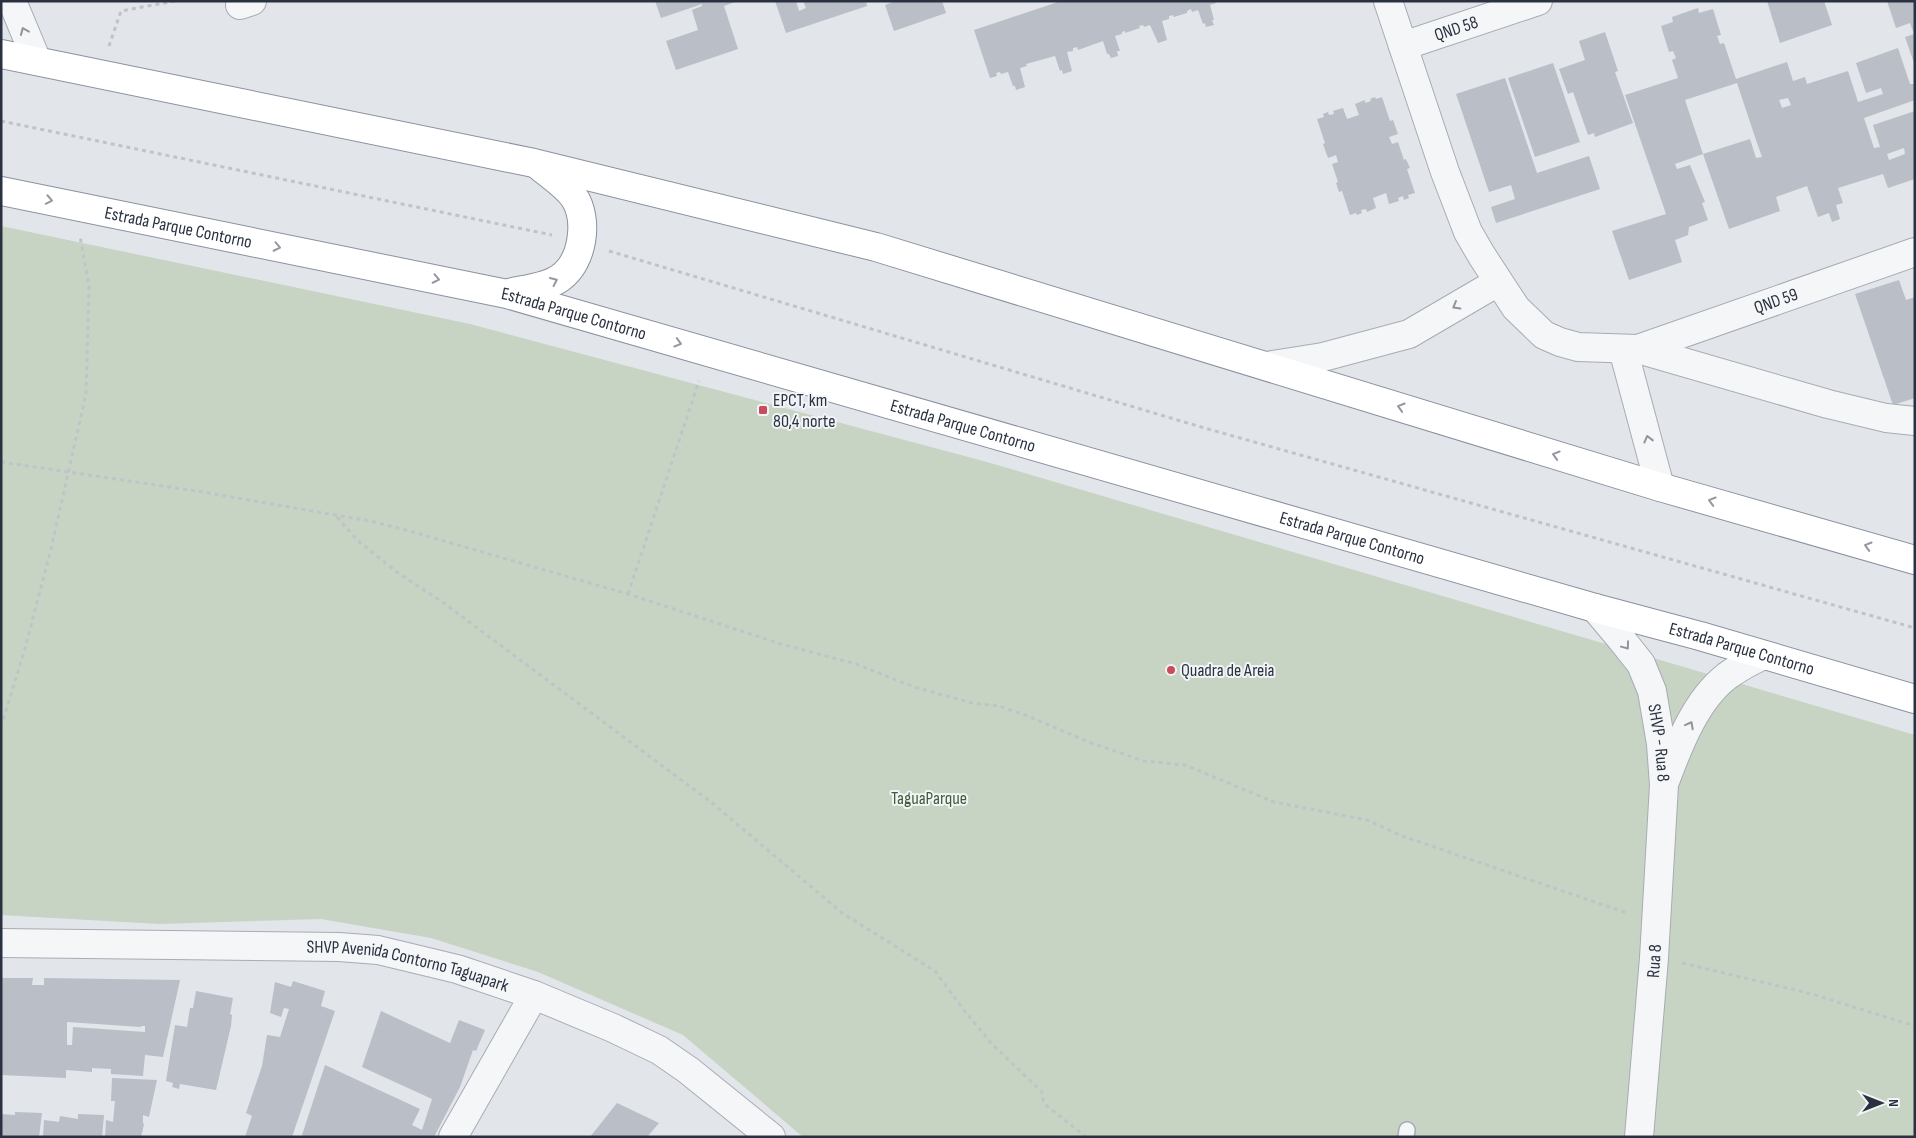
<svg xmlns="http://www.w3.org/2000/svg" width="1916" height="1138" viewBox="0 0 1916 1138" font-family="'Sofia Sans Condensed',sans-serif">
	<style>
		.green { fill: #c7d4c3 }
		.building { fill: #b9bec7; fill-rule: evenodd }
		.lines { fill: none; stroke-linecap: round; stroke-linejoin: round }
		.service-casing { stroke: #a7acb4; stroke-width: 18 }
		.minor-casing { stroke: #a7acb4; stroke-width: 30 }
		.tertiary-casing { stroke: #a7acb4; stroke-width: 30 }
		.trunk-casing { stroke: #8a92a0; stroke-width: 30 }
		.path { stroke: #c0c3c8; stroke-width: 3; stroke-dasharray: 4 4; stroke-linecap: butt }
		.service { stroke: #f5f6f8; stroke-width: 15 }
		.minor { stroke: #f5f6f8; stroke-width: 28 }
		.tertiary { stroke: #f5f6f8; stroke-width: 28 }
		.trunk { stroke: #fff; stroke-width: 28 }
		.oneway { stroke: #90949c }
		.oneway2 { stroke: #9498a0 }
		.poi-dot { fill: #ca4c5c; stroke: #f2f4f7; stroke-width: 2 }
		.labels { text-anchor: middle; stroke-width: 4; stroke-linejoin: round; paint-order: stroke }
		.street-label { font-size: 18px; fill: #2a3241; stroke: #f2f4f7 }
		.poi-label { font-size: 18px; fill: #2a3241; stroke: #f2f4f7; text-anchor: start }
		.park-label { font-size: 18px; fill: #3e5d38; stroke: #f2f4f7 }
	</style>
	<rect width="100%" height="100%" fill="#e2e5ea"/>
	<path class="green" d="M1,226L470,324L987,462L1915,735V1137H803L683,1035L538,972L431,938L321,919L159,924L1,915Z"/>
	<g class="building">
		<path d="M655,1H738L724,6L738,49L676,70L666,41L698,30L692,10L702,6V4L661,18Z"/>
		<path d="M775,1H796L799,11L806,8L803,1H866L867,6L786,33Z"/>
		<path d="M895,1H942L946,13L894,31L885,5Z"/>
		<path d="M1061,1H1216V3L1210,5L1214,20H1212L1214,25L1206,27L1205,23L1203,24L1198,10L1192,12L1191,9L1187,11V13L1174,17L1173,15L1169,16V19L1162,21L1167,40L1158,43L1150,25L1144,27L1143,25L1139,26L1140,28L1125,33V31L1122,32V34L1115,36L1120,51H1117L1118,56L1111,58L1109,54H1107L1103,41L1078,50L1077,47L1073,48V51L1067,52L1072,71L1063,74L1062,70L1060,71L1055,56L1026,64L1027,66L1020,68L1025,87L1016,90L1015,86H1013L1008,72L1001,74L1000,72L996,73L997,76L990,78L974,30Z"/>
		<path d="M1767,1H1824L1832,25L1780,43Z"/>
		<path d="M1887,1H1915V66L1905,37L1914,34L1910,23L1896,28Z"/>
		<path d="M1698,8L1699,13L1713,9L1721,35L1717,36L1720,44L1724,43L1736,79L1787,62L1793,81L1805,77L1807,84L1848,71L1858,102L1883,94L1881,88L1866,93L1856,63L1898,48L1910,84H1915V100L1864,118L1874,148L1880,147L1873,125L1915,111V179L1888,188L1883,174L1838,188L1843,203L1836,205L1840,219L1832,222L1829,213L1818,217L1807,186L1776,197L1780,211L1729,229L1703,154L1750,139L1756,158L1762,157L1755,137L1737,83L1685,100L1703,154L1675,164L1677,169L1690,165L1705,202L1702,203L1708,220L1689,227L1688,235L1675,240L1682,262L1629,280L1612,231L1666,214L1625,95L1678,78L1672,60L1676,58L1673,51L1669,52L1661,26L1673,22L1672,17ZM1788,98L1791,105L1782,108L1779,100ZM1904,148L1905,154L1889,160L1887,154Z"/>
		<path d="M1605,32L1618,71L1615,72L1633,123L1595,137L1594,133L1588,135L1573,92L1568,94L1559,69L1585,60L1579,41Z"/>
		<path d="M1553,63L1580,142L1535,157L1508,78Z"/>
		<path d="M1505,78L1537,173L1589,156L1600,189L1496,223L1491,207L1515,199L1511,185L1489,192L1456,94Z"/>
		<path d="M1375,97L1376,99L1382,97L1390,121L1393,120L1398,134L1389,137L1392,144L1398,142L1404,160L1406,159L1410,168L1407,169L1415,193L1408,195L1409,198L1404,200L1403,196L1398,198L1399,201L1389,204L1386,193L1373,198L1376,208L1367,212L1366,209L1361,210L1362,213L1357,215L1356,213L1350,215L1342,191L1339,192L1336,183L1338,182L1332,164L1338,162L1336,155L1328,158L1323,144L1325,143L1317,119L1324,117L1323,114L1328,112L1329,115L1334,114L1333,111L1343,108L1347,119L1359,115L1355,104L1365,100V103L1371,101L1370,99Z"/>
		<path d="M1899,280L1906,300L1915,297V398L1893,405L1855,294Z"/>
		<path d="M1,978H33L32,985H44V978L180,980L163,1057L145,1055L143,1076L111,1074V1069L92,1068V1072L66,1070V1078L1,1075ZM67,1022L141,1027V1026H145V1032L73,1027L72,1045H67Z"/>
		<path d="M293,981L325,991L321,1006L335,1011L292,1137H245L252,1116L246,1113L262,1066L267,1035L280,1037L289,1009L284,1008L281,1017L270,1013L275,982L291,987Z"/>
		<path d="M196,991L233,998L230,1014L232,1015L231,1026L216,1090L180,1084L179,1089L172,1087L173,1083L166,1081L175,1025L187,1027L190,1008H193Z"/>
		<path d="M381,1011L450,1043L459,1020L485,1030L476,1051L473,1050L460,1087L434,1137H306L302,1135L325,1065L420,1109L412,1125L422,1130L432,1099L362,1067Z"/>
		<path d="M112,1078L157,1080L149,1117L143,1115V1123L144,1124L141,1137H105L106,1120L113,1122L115,1101H111Z"/>
		<path d="M617,1103L659,1123L647,1137H590Z"/>
		<path d="M15,1112L42,1113L39,1137H1V1114L15,1115Z"/>
		<path d="M78,1114L104,1115L102,1137H43L44,1120L59,1122L60,1116L78,1119Z"/>
	</g>
	<g class="lines">
		<g class="service-casing">
			<path id="service" d="M1406,1137L1407,1130"/>
		</g>
		<g class="minor-casing">
			<g id="minor">
				<path d="M12,1L37,61"/>
				<path d="M1388,1L1445,172L1468,232L1482,256L1516,308L1544,335L1560,342L1578,347L1638,349L1828,404L1886,418L1915,421"/>
				<path d="M240,5L252,1"/>
				<path id="s1" d="M1403,46L1538,1"/>
				<path d="M1623,349L1660,487"/>
				<path id="s2" d="M1638,349L1915,252"/>
				<path d="M1266,366L1323,357L1409,334L1498,282"/>
				<path d="M453,1137L534,995"/>
			</g>
		</g>
		<g class="tertiary-casing">
			<g id="tertiary">
				<path id="s3" d="M1595,608L1622,640L1641,664L1652,691L1661,744L1664,785L1654,958L1639,1137"/>
				<path d="M1666,779C1679,744 1696,700 1727,676C1738,668 1751,661 1764,655"/>
				<path id="s4" d="M1,943L339,947L378,950L457,969L534,995L613,1028L659,1050L688,1070L771,1137"/>
			</g>
		</g>
		<g class="trunk-casing">
			<g id="trunk">
				<path d="M1,54L534,163L876,247L1660,487L1915,560"/>
				<path id="s5" d="M1,191L507,294L1595,608L1700,636L1915,699"/>
				<path d="M509,293C525,289 546,288 560,278C583,262 589,220 574,197C565,185 551,176 539,166"/>
			</g>
		</g>
		<g class="path">
			<path d="M109,46L121,11L175,1"/>
			<path d="M1,121L552,235"/>
			<path d="M609,251L1201,427L1915,628"/>
			<path d="M1,462L203,492L370,521L406,530L628,594L781,644L856,664L914,687L972,703L999,706L1025,715L1094,744L1144,761L1185,765L1274,802L1367,820L1402,836L1627,913"/>
			<path d="M337,517L357,540L398,573L441,601L711,802L842,913L935,971L963,1009L992,1044L1042,1092L1043,1100L1047,1106L1086,1137"/>
			<path d="M628,594L699,381"/>
			<path d="M1,727L24,652L51,549L86,394L89,286L80,236"/>
			<path d="M1682,963L1812,994L1915,1026"/>
		</g>
		<use href="#service" class="service"/>
		<use href="#minor" class="minor"/>
		<use href="#tertiary" class="tertiary"/>
		<use href="#trunk" class="trunk"/>
	</g>
	<defs><path id="oneway-chevron" d="M-2-3.5L2.5 0L-2 3.5" fill="none" stroke-width="1.6" stroke-linecap="round" stroke-linejoin="round" transform="scale(1.25)"/></defs>
	<g class="oneway">
		<use href="#oneway-chevron" transform="translate(24 31) rotate(-113)"/>
		<use href="#oneway-chevron" transform="translate(1456 306) rotate(150)"/>
		<use href="#oneway-chevron" transform="translate(1648 439) rotate(-104)"/>
		<use href="#oneway-chevron" transform="translate(1626 646) rotate(53)"/>
		<use href="#oneway-chevron" transform="translate(1690 725) rotate(-62)"/>
	</g>
	<g class="oneway2">
		<use href="#oneway-chevron" transform="translate(49 200) rotate(11)"/>
		<use href="#oneway-chevron" transform="translate(277 247) rotate(12)"/>
		<use href="#oneway-chevron" transform="translate(436 279) rotate(12)"/>
		<use href="#oneway-chevron" transform="translate(554 281) rotate(-25)"/>
		<use href="#oneway-chevron" transform="translate(678 343) rotate(16)"/>
		<use href="#oneway-chevron" transform="translate(1401 407) rotate(-163)"/>
		<use href="#oneway-chevron" transform="translate(1556 455) rotate(-163)"/>
		<use href="#oneway-chevron" transform="translate(1712 501) rotate(-164)"/>
		<use href="#oneway-chevron" transform="translate(1868 546) rotate(-164)"/>
	</g>
	<g class="poi-dot">
		<rect x="758" y="405" width="10" height="10" rx="2.5"/>
		<circle cx="1171" cy="670" r="5"/>
	</g>
	<g class="labels">
		<g class="street-label">
			<text dy="6" stroke="none"><textPath href="#s1" startOffset="56">QND 58</textPath></text>
			<text dy="6" stroke="none"><textPath href="#s5" startOffset="181">Estrada Parque Contorno</textPath></text>
			<text dy="6" stroke="none"><textPath href="#s2" startOffset="146">QND 59</textPath></text>
			<text dy="6" stroke="none"><textPath href="#s5" startOffset="586">Estrada Parque Contorno</textPath></text>
			<text dy="6" stroke="none"><textPath href="#s5" startOffset="991">Estrada Parque Contorno</textPath></text>
			<text dy="6" stroke="none"><textPath href="#s5" startOffset="1396">Estrada Parque Contorno</textPath></text>
			<text dy="6" stroke="none"><textPath href="#s5" startOffset="1801">Estrada Parque Contorno</textPath></text>
			<text dy="6" stroke="none"><textPath href="#s3" startOffset="154">SHVP - Rua 8</textPath></text>
			<text transform="translate(1654 961) rotate(-86)" y="6">Rua 8</text>
			<text dy="6" stroke="none"><textPath href="#s4" startOffset="409">SHVP Avenida Contorno Taguapark</textPath></text>
		</g>
		<g class="poi-label">
			<text x="773" y="406">EPCT, km<tspan x="773" dy="21">80,4 norte</tspan></text>
			<text x="1181" y="676">Quadra de Areia</text>
		</g>
		<g class="park-label">
			<text x="929" y="804">TaguaParque</text>
		</g>
	</g>
	<rect width="1916" height="1138" fill="none" stroke="#2a3241" stroke-width="5"/>
	<g transform="translate(1881 1103) rotate(90)" stroke="#f2f4f7" stroke-width="4" paint-order="stroke">
	<path d="M0-4L9 19L0 12L-9 19Z" fill="#2a3241"/>
	<text y="-8" font-size="14" font-weight="bold" text-anchor="middle" fill="#2a3241">N</text>
	</g>
</svg>
